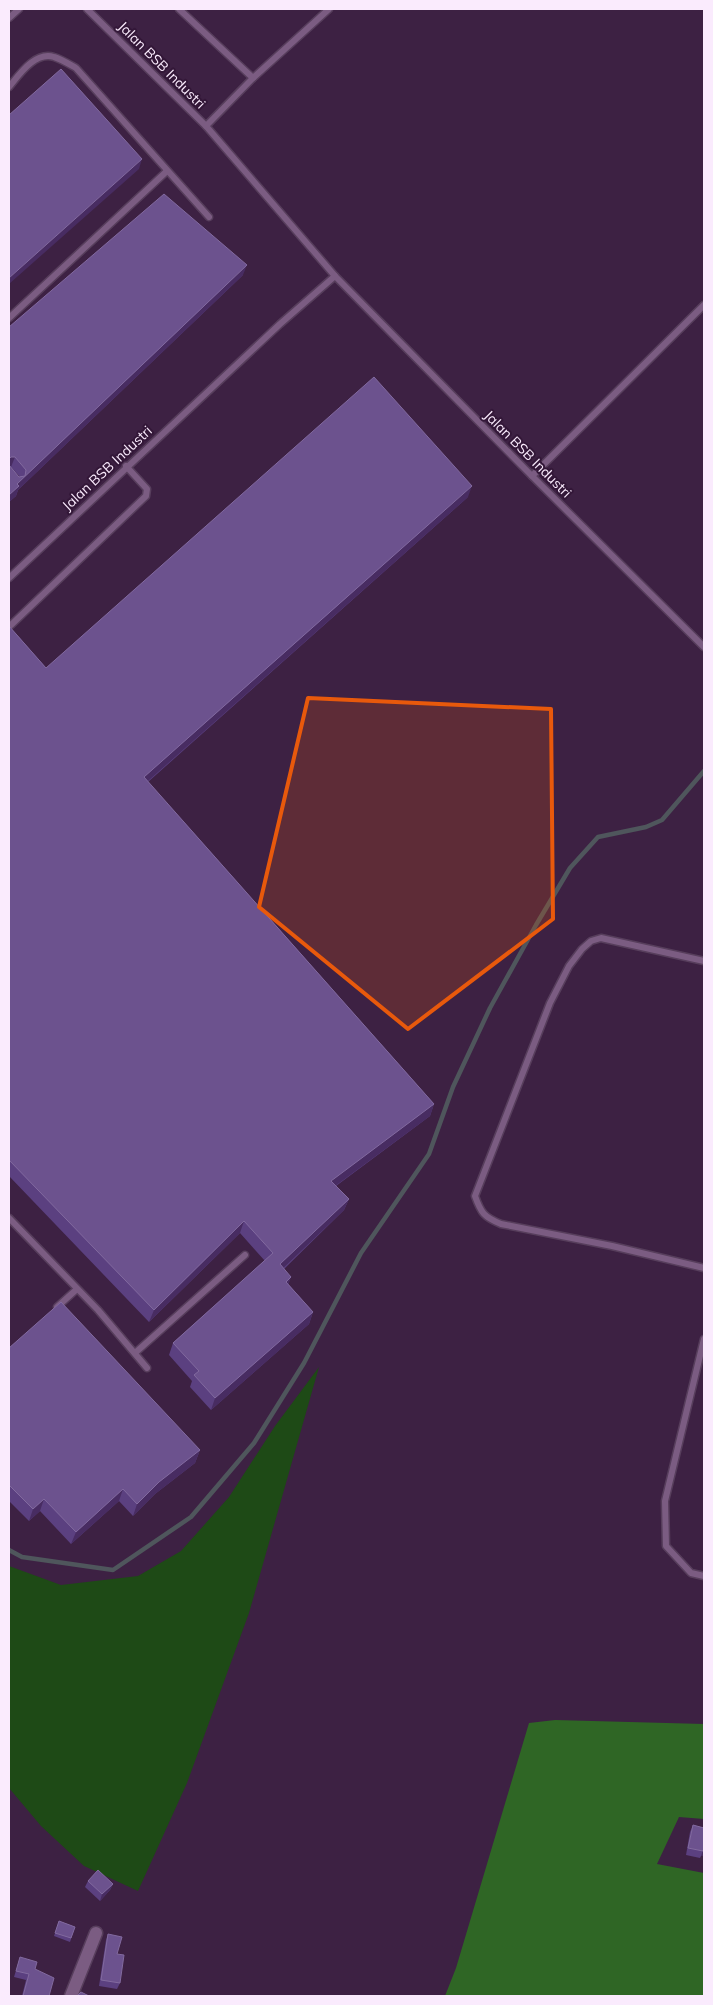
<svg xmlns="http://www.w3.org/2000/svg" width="713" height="2005" viewBox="0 0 713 2005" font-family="Mulish,sans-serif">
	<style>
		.green { fill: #1e4a16 }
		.forest { fill: #2f6625 }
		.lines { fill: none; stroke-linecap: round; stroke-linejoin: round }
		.stream { stroke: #4f565c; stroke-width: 4.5 }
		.lane-casing { stroke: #573e5c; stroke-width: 9 }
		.street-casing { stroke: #573e5c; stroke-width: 15 }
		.lane { stroke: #7b5c82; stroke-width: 6 }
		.street { stroke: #7b5c82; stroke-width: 12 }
		.wall { fill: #5b4080; fill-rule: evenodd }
		.shaded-wall { fill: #482c62 }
		.building { fill: #6c528e; stroke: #826a9f }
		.marked { fill: #e8590c; fill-opacity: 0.2; stroke: #e8590c; stroke-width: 4; stroke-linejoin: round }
		.labels { text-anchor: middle; stroke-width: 4; stroke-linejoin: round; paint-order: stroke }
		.street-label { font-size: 14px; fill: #faebfd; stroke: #331738 }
	</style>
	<rect width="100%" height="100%" fill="#3d2143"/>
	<path class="green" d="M319,1367L249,1613L187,1783L138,1891L84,1866L41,1826L9,1788V1566L61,1585L138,1576L181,1551L229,1497L275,1426Z"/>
	<path class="forest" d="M555,1720L704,1724V1819L679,1817L657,1864L704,1873V1996H445L456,1968L529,1723Z"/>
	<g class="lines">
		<path class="stream" d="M9,1550L22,1557L113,1570L191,1517L254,1443L304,1363L361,1253L429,1154L453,1087L490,1008L536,925L570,868L598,837L646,827L662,820L704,771"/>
		<g class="lane-casing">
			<g id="lane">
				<path d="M87,9L206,126L335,276L532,476L704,647"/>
				<path d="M179,9L253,78"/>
				<path d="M9,18L19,9"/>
				<path d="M9,87C19,75 35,51 54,57C61,59 69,64 76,68L209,217"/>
				<path d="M206,126L253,78L329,9"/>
				<path d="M9,318L167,171"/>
				<path d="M532,476L704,305"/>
				<path d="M9,578L280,324L335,276"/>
				<path d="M11,625L146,496L147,489L126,466"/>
				<path d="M704,961L601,938L591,941L582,949L569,966L550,1003L475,1196C481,1213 484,1217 501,1224L612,1246L704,1268"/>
				<path d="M9,1218L98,1310L147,1368"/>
				<path d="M57,1307L77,1289"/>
				<path d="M704,1339L665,1501L666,1546L691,1573L704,1576"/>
				<path d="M135,1353L245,1255"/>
			</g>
		</g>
		<g class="street-casing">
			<path id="street" d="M71,1996L96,1933"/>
		</g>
		<use href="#lane" class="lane"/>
		<use href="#street" class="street"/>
	</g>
	<g class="wall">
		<path d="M243,275L18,490L16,496L9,502V327ZM10,466L11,467L20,477H19Z"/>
		<path d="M468,497L148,782L434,1104L430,1116L336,1186L349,1199L344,1210L284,1269L289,1285L313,1312L309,1324L211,1410L190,1387L192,1381L169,1355L173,1343L265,1261L240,1233L149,1322L9,1176V626L46,668Z"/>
		<path d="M9,1348L200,1450L195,1463L155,1494L133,1516L119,1501L71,1544L40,1511L29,1521L9,1501Z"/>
		<path d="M693,1825L704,1828V1856H701L700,1858L686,1855L690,1832Z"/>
		<path d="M88,1881L113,1884L110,1890L100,1901L85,1887Z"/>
		<path d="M59,1921L75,1927L70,1942L54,1936Z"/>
		<path d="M108,1934L117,1954L120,1983L117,1989L99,1986L106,1940Z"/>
		<path d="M20,1957L35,1969L49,1996H22L26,1980L14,1977Z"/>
	</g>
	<g class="shaded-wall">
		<path d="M142,159L139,169L9,284V278Z"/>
		<path d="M247,265L243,275L18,490L16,496L9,502V495L17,484Z"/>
		<path d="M11,457H15L11,467L9,466V459Z"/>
		<path d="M472,486L468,497L139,789L144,777Z"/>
		<path d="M434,1104L430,1116L327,1192L331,1181Z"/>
		<path d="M349,1199L344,1210L275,1276L280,1264Z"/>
		<path d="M244,1221L240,1233L149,1322L154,1310Z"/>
		<path d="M291,1277L287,1289L286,1282Z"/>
		<path d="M313,1312L309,1324L211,1410L215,1398Z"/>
		<path d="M200,1450L195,1463L155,1494L133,1516L137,1504L159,1482Z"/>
		<path d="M123,1489L119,1501L71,1544L76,1532Z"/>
		<path d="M44,1499L40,1511L29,1521L33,1509Z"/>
		<path d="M703,1850H704V1856H701Z"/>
		<path d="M113,1884L110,1890L100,1901L102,1894Z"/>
	</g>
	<g class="building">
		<path d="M61,69L142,159L9,278V115Z"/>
		<path d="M164,194L247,265L17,484L19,486L9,495V465L19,477L25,476L26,470L15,457H11L9,459V327Z"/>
		<path d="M374,377L472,486L144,777L434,1104L331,1181L349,1199L280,1264L291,1277L286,1282L313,1312L215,1398L194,1375L199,1371L173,1343L273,1253L244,1221L154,1310L9,1160V626L46,668Z"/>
		<path d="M61,1302L200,1450L159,1482L137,1504L123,1489L76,1532L44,1499L33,1509L9,1485V1348Z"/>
		<path d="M693,1825L704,1828V1850H703V1851L688,1848Z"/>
		<path d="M98,1870L113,1884L102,1894L88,1881Z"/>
		<path d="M59,1921L75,1927L71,1938L55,1933Z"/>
		<path d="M108,1934L122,1937L117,1954L124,1955L120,1983L101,1980Z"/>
		<path d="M20,1957L37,1962L35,1969L54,1978L49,1996H23L29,1974L16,1971Z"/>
		<path d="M81,1992L89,1996H77Z"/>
	</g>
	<path class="marked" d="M308,698L551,709L553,919L408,1029L259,907Z"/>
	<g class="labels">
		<g class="street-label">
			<text transform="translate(162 65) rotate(45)" y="5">Jalan BSB Industri</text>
			<text transform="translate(528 454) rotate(45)" y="5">Jalan BSB Industri</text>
			<text transform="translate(107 468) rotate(-43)" y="5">Jalan BSB Industri</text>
		</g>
	</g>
	<rect width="713" height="2005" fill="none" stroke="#faebfd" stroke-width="20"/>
</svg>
